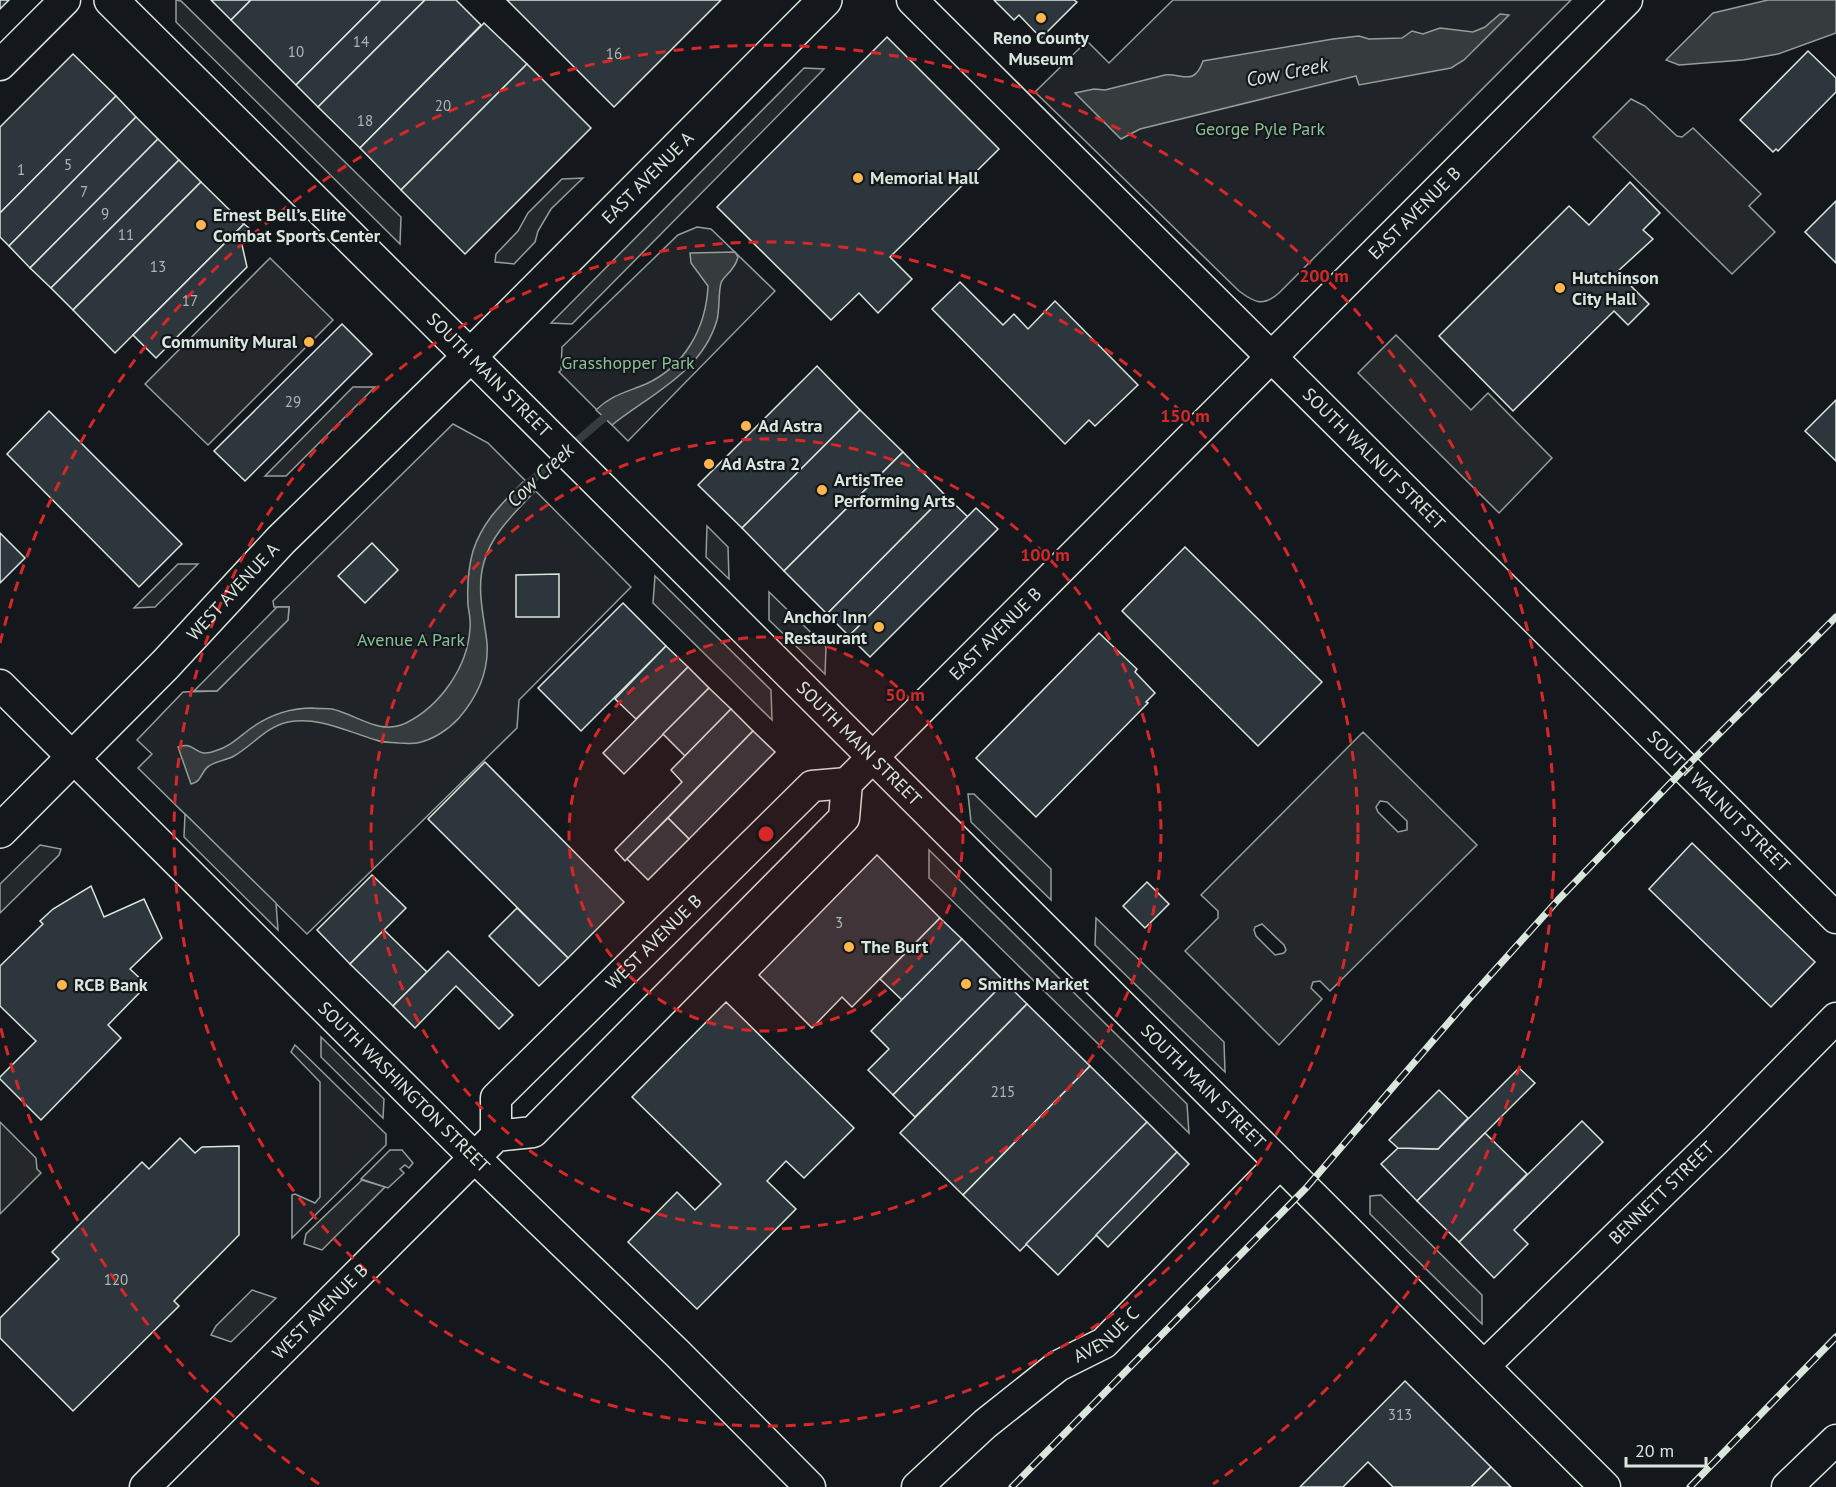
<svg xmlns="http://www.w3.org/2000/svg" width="1836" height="1487" viewBox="0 0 1836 1487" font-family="'PT Sans',sans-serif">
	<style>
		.green { fill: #202428; stroke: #939e99; stroke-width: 1.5 }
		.parking { fill: #24282b; stroke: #939e99; stroke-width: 1.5; fill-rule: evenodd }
		.water { fill: #363b3e; stroke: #939e99; stroke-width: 1.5 }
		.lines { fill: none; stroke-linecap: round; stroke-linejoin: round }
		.stream { stroke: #363b3e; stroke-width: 8 }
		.building { fill: #2c363c; stroke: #d8e6dc; stroke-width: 1.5 }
		.minor-casing { stroke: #d8e6dc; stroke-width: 33 }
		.major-casing { stroke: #d8e6dc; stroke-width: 36 }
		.minor { stroke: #14181c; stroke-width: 30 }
		.major { stroke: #14181c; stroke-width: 33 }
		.rail-casing { stroke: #d8e6dc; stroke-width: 7 }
		.rail { stroke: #14181c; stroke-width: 4.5; stroke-dasharray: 14; stroke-linecap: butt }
		.ring { fill: none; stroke: #d62828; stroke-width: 3; stroke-dasharray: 10 8 }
		.poi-dot { fill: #ffb74d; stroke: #14181c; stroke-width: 2 }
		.labels { text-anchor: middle; stroke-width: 4.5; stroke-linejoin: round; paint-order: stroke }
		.number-label { font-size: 15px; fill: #adbab4 }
		.poi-label { font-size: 18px; font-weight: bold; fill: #d8e6dc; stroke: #14181c; text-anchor: start }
		.park-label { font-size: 18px; fill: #8ac095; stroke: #14181c }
		.street-label { font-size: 18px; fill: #d8e6dc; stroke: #14181c }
		.water-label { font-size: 20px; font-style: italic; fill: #d8e6dc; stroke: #14181c }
		.centre { fill: #d62828; stroke: #14181c; stroke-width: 3 }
		.ring-label { font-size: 18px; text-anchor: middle; font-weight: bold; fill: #d62828; stroke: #14181c; stroke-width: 4.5; stroke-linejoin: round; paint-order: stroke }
	</style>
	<rect width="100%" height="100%" fill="#14181c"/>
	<g class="green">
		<path d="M1173,0H1571L1279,293C1263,307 1255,303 1239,291L1035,92L1087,41L1109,63Z"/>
		<path d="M697,227L711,229L775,291L628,441L559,372L561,370L562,347L678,235Z"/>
		<path d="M453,424L488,443L631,587L519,700L517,728L307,934L138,768L152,754L137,740L183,692L217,691L288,620L289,607H274L273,601Z"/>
		<path d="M295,1045L386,1134V1145L292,1238V1195L295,1194L315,1203L320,1197V1082L291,1052Z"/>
		<path d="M390,1150H402L413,1163L409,1168L405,1165L400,1169L404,1173L388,1188L361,1179Z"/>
	</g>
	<g class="parking">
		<path d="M176,0L181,1L401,217L400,244L176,22Z"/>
		<path d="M804,68L824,69L572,324L551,323Z"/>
		<path d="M1631,99L1645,106L1677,136L1682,137L1693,128L1761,194L1749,206L1775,232L1732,274L1593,137Z"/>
		<path d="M583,178L551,209L538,231L535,242L514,264L495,262L496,254L518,231L528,213L562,179Z"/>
		<path d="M270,258L333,320L208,445L145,384Z"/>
		<path d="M1396,335L1471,410L1488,393L1552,458L1499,513L1358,373Z"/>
		<path d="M353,387H375L286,476H265Z"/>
		<path d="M707,526L728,547L729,579L706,557Z"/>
		<path d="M178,564H198L155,607L134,608Z"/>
		<path d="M655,576L771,690L772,720L653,603Z"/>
		<path d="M769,592L826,647L825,674L769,620Z"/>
		<path d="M277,607H289L288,620L217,691H194Z"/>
		<path d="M1363,732L1477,845L1330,991L1320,981L1313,982L1311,988L1322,999L1279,1045L1185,951L1218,918V911L1201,895ZM1380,801L1387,802L1407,821V830L1398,832L1378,812L1376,807ZM1262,924L1284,945L1286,950L1284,953L1275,955L1256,936L1254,930L1255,927Z"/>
		<path d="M968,794H974L1051,869V900L971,822Z"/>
		<path d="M185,814L276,903L278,930L184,837Z"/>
		<path d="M40,845L61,849L59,855L0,913V884Z"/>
		<path d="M929,850L1187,1104L1189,1133L929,878Z"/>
		<path d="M1096,918L1224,1042L1225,1072L1095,945Z"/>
		<path d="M321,1037L384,1099L383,1118L321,1057Z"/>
		<path d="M0,1122L36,1158L37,1169L41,1173L0,1214Z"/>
		<path d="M362,1180L385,1187L322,1250L304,1244L306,1234Z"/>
		<path d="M1381,1195L1482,1295V1324L1370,1214V1196Z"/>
		<path d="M252,1290L276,1298L231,1342L211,1335L216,1326Z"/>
	</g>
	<g class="water">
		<path d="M1768,0H1836V33L1778,54L1743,60L1679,65L1666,60L1713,13Z"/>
		<path d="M1500,14L1509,15L1464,60L1451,68L1359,85L1356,76L1140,129L1121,139L1075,93L1094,89L1105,90L1165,75C1182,73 1194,87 1203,61L1333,39L1359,36L1369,39L1402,38L1412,31L1423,34L1440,28L1473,32L1485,27Z"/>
		<path d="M735,252L738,257C735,271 723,276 721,283C718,295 720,308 717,320C702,372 651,394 612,425L596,410C611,395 627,392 646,384C685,366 706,328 708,286L691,263L690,253Z"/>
		<path d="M523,482L534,492C515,513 492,533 484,562C476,589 484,616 487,643C489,671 477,697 459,718C449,729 433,740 417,743C411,744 405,743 399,743C392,742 383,743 376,740C348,732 319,716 288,722C266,727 253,745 234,756C227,760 216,761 209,766C201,771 202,782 191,784L178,747C196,740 194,759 215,751C228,747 236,740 246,732C266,716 288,708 313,708C319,709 326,708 332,709C356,714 379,736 406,723C440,706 468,667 470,628C471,621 469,613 468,605C467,587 468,569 473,551C483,520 502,504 523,482Z"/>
	</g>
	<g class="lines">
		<path class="stream" d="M519,491L612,411"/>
	</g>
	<g class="building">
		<path d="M0,0H9L0,9Z"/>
		<path d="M211,0H251L231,20Z"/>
		<path d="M251,0H381L296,85L231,20Z"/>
		<path d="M381,0H425L318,107L296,85Z"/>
		<path d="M425,0H456L481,25L360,148L318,107Z"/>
		<path d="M507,0H721L614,107Z"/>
		<path d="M994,0H1074L1077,2L1041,38L1019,15L1014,20Z"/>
		<path d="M484,23L527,64L401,190L360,148Z"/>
		<path d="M887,37L999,149L890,257L912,279L878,313L859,293L831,320L717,207Z"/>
		<path d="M1808,51L1836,78V92L1778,151L1776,149L1773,152L1740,120Z"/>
		<path d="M73,54L116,96L0,213V127Z"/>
		<path d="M527,64L591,128L465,254L401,190Z"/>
		<path d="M116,96L136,117L9,246L0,237V213Z"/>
		<path d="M136,117L158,139L30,268L9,246Z"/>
		<path d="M158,139L179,160L51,288L30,268Z"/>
		<path d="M179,160L201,182L73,310L51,288Z"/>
		<path d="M201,182L244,224L115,353L73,310Z"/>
		<path d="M1630,182L1660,213L1643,230L1653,239L1617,272L1649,304L1628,325L1614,311L1513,411L1439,336L1569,206L1589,225Z"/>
		<path d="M1836,201V263L1805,232Z"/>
		<path d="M244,224L249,228L240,236L247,267L156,358L133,335Z"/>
		<path d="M960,282L1003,325L1014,314L1028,329L1055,301L1138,385L1095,426L1089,420L1065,444L932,309Z"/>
		<path d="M342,324L372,354L245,481L214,451Z"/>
		<path d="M817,366L860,410L742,528L698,485Z"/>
		<path d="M1836,400V461L1805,431Z"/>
		<path d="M860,410L903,452L784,571L742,528Z"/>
		<path d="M49,411L182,544L139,587L7,454Z"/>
		<path d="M903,452L945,495L827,614L784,571Z"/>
		<path d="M945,495L968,517L849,636L827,614Z"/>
		<path d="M976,508L998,529L870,657L849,636Z"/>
		<path d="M0,533L25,558L0,583Z"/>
		<path d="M372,543L398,570L365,603L338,576Z"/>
		<path d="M1185,547L1322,682L1258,746L1122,611Z"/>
		<path d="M559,574V617H516V575Z"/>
		<path d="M623,603L666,646L581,731L538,688Z"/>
		<path d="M1099,633L1137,669L1135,672L1155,693L1146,702L1148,703L1036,817L976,758Z"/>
		<path d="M666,646L688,667L636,719L615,699Z"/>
		<path d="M688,667L709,688L624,774L603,753Z"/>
		<path d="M709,688L731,709L685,756L663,734Z"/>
		<path d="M731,709L753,731L625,861L615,850L682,782L671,770Z"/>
		<path d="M753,731L775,752L689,839L668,818Z"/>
		<path d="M485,762L624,902L568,958L428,819Z"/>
		<path d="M668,818L689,839L648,880L627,859Z"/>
		<path d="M1692,843L1815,962L1771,1007L1649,889Z"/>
		<path d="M877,855L940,918L852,1007L842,997L812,1028L759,975Z"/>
		<path d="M372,875L406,908L350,964L317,930Z"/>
		<path d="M1147,882L1169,904L1145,928L1123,906Z"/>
		<path d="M91,886L104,917L144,899L162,938L130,969L147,985L108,1025L121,1038L41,1120L0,1079V1077L36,1041L0,1006V966L43,924L40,921L53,909Z"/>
		<path d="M517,908L568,958L539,986L489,936Z"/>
		<path d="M940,918L962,939L902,1000L880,979Z"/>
		<path d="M384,930L427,972L393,1006L350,964Z"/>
		<path d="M962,939L1005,982L893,1095L868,1070L889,1049L871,1031Z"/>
		<path d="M448,951L513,1015L499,1029L456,986L415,1028L393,1006Z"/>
		<path d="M1005,982L1027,1004L915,1117L893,1095Z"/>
		<path d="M726,1002L854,1128L804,1178L786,1161L767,1181L796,1209L697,1309L628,1242L677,1192L695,1210L721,1184L632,1097Z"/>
		<path d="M1027,1004L1090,1066L963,1195L900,1133Z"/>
		<path d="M1090,1066L1147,1122L1020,1251L963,1195Z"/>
		<path d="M1519,1068L1535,1083L1417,1201L1381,1164L1398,1148L1438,1149Z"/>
		<path d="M1439,1090L1468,1118L1438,1149L1398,1148L1389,1140Z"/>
		<path d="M1582,1121L1603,1142L1514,1230L1528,1244L1494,1278L1459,1242Z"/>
		<path d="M1147,1122L1177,1152L1058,1275L1026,1244Z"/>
		<path d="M1485,1133L1527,1174L1459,1242L1417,1201Z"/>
		<path d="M180,1138L195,1153L202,1147L239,1146V1235L174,1301L179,1306L73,1411L0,1338V1318L59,1259L52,1252L142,1162L149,1169Z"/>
		<path d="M1177,1152L1189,1164L1108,1247L1096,1235Z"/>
		<path d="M1405,1381L1491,1467L1471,1487H1393L1368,1462L1343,1487H1300Z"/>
		<path d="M1491,1467L1511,1487H1471Z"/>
	</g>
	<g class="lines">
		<g class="minor-casing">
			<g id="minor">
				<path id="s1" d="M912,0L1836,918"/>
				<path d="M0,65L65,0"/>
				<path id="s2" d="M470,356L1605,1487"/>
				<path id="s3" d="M0,685L474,1157L677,1353L810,1487"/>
				<path id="s4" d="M496,1136V1098L812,786L847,783"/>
				<path id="s5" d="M1484,1366L1716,1140L1836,1018"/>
				<path id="s6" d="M145,1487L496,1136L533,1132L844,818L847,783L1627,0"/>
				<path id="s7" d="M917,1487L985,1424L1058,1366L1104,1343L1280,1163"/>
				<path d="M1787,1487L1836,1440"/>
			</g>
		</g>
		<g class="major-casing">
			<g id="major">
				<path d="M111,0L470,356"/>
				<path id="s8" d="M0,831L165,665L281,540L470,356L825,0"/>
			</g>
		</g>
		<use href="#minor" class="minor"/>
		<use href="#major" class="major"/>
		<g class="rail-casing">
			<g id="rail">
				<path d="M1012,1487L1306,1188L1468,1000L1558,900L1685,768L1836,617"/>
				<path d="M1690,1487L1836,1337"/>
			</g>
		</g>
		<use href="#rail" class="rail"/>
	</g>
	<circle cx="766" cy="834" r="197" fill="#d62828" fill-opacity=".12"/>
	<g class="ring">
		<circle cx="766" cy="834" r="197"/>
		<circle cx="766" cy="834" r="395"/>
		<circle cx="766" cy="834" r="592"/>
		<path d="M319 1484A789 789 0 0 1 0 1025M0 643A789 789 0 1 1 1213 1484"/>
	</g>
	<g class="poi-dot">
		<circle cx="1041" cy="18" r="6"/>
		<circle cx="858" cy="178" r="6"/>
		<circle cx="201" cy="225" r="6"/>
		<circle cx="1560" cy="288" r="6"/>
		<circle cx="309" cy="342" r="6"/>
		<circle cx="746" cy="426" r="6"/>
		<circle cx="709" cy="464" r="6"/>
		<circle cx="822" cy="490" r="6"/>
		<circle cx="879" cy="627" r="6"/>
		<circle cx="849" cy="947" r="6"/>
		<circle cx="966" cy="984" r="6"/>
		<circle cx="62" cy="985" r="6"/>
	</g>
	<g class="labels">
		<g class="number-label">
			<text x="361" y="47">14</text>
			<text x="296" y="57">10</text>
			<text x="614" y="59">16</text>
			<text x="443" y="111">20</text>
			<text x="365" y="126">18</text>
			<text x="68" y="170">5</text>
			<text x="21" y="175">1</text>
			<text x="84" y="197">7</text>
			<text x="105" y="219">9</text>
			<text x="126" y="240">11</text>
			<text x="158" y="272">13</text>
			<text x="190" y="306">17</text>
			<text x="293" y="407">29</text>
			<text x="839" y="928">3</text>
			<text x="1003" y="1097">215</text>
			<text x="116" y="1285">120</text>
			<text x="1400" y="1420">313</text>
		</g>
		<g class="poi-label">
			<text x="1041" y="44" text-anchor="middle">Reno County<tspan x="1041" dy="21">Museum</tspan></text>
			<text x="870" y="184">Memorial Hall</text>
			<text x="213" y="221">Ernest Bell’s Elite<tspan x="213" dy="21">Combat Sports Center</tspan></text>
			<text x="1572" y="284">Hutchinson<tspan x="1572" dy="21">City Hall</tspan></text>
			<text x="297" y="348" text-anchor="end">Community Mural</text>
			<text x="758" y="432">Ad Astra</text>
			<text x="721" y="470">Ad Astra 2</text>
			<text x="834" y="486">ArtisTree<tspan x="834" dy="21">Performing Arts</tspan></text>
			<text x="867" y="623" text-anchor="end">Anchor Inn<tspan x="867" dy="21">Restaurant</tspan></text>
			<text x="861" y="953">The Burt</text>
			<text x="978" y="990">Smiths Market</text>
			<text x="74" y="991">RCB Bank</text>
		</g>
		<g class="park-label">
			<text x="1260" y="135">George Pyle Park</text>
			<text x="628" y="369">Grasshopper Park</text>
			<text x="411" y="646">Avenue A Park</text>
		</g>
		<g class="street-label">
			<text dy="6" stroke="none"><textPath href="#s8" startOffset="920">EAST AVENUE A</textPath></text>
			<text dy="6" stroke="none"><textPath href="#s6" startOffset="1815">EAST AVENUE B</textPath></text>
			<text transform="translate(489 375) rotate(45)" y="6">SOUTH MAIN STREET</text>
			<text dy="6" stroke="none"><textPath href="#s1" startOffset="651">SOUTH WALNUT STREET</textPath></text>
			<text dy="6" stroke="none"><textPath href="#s8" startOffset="334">WEST AVENUE A</textPath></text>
			<text dy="6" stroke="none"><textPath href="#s6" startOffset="1221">EAST AVENUE B</textPath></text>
			<text dy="6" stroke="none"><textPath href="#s2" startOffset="549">SOUTH MAIN STREET</textPath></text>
			<text dy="6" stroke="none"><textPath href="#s1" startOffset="1137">SOUTH WALNUT STREET</textPath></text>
			<text dy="6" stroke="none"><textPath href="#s4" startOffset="260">WEST AVENUE B</textPath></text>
			<text dy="6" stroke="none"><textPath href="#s2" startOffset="1035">SOUTH MAIN STREET</textPath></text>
			<text dy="6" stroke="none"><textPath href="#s3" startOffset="570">SOUTH WASHINGTON STREET</textPath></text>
			<text dy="6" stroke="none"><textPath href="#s5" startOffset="248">BENNETT STREET</textPath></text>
			<text dy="6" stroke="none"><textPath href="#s6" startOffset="248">WEST AVENUE B</textPath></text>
			<text dy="6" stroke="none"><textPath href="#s7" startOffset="244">AVENUE C</textPath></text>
		</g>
		<g class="water-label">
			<text transform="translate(1287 72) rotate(-11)" y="7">Cow Creek</text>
			<text transform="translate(540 475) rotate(-43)" y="7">Cow Creek</text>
		</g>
	</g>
	<circle cx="766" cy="834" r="9" class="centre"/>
	<g class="ring-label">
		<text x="1324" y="282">200 m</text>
		<text x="1185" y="422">150 m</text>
		<text x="1045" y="561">100 m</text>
		<text x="905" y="701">50 m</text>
	</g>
	<path d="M1626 1457v9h80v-9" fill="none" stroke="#d8e6dc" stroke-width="3"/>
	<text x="1635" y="1457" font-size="18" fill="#d8e6dc" stroke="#14181c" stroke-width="4.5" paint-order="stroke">20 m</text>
</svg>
